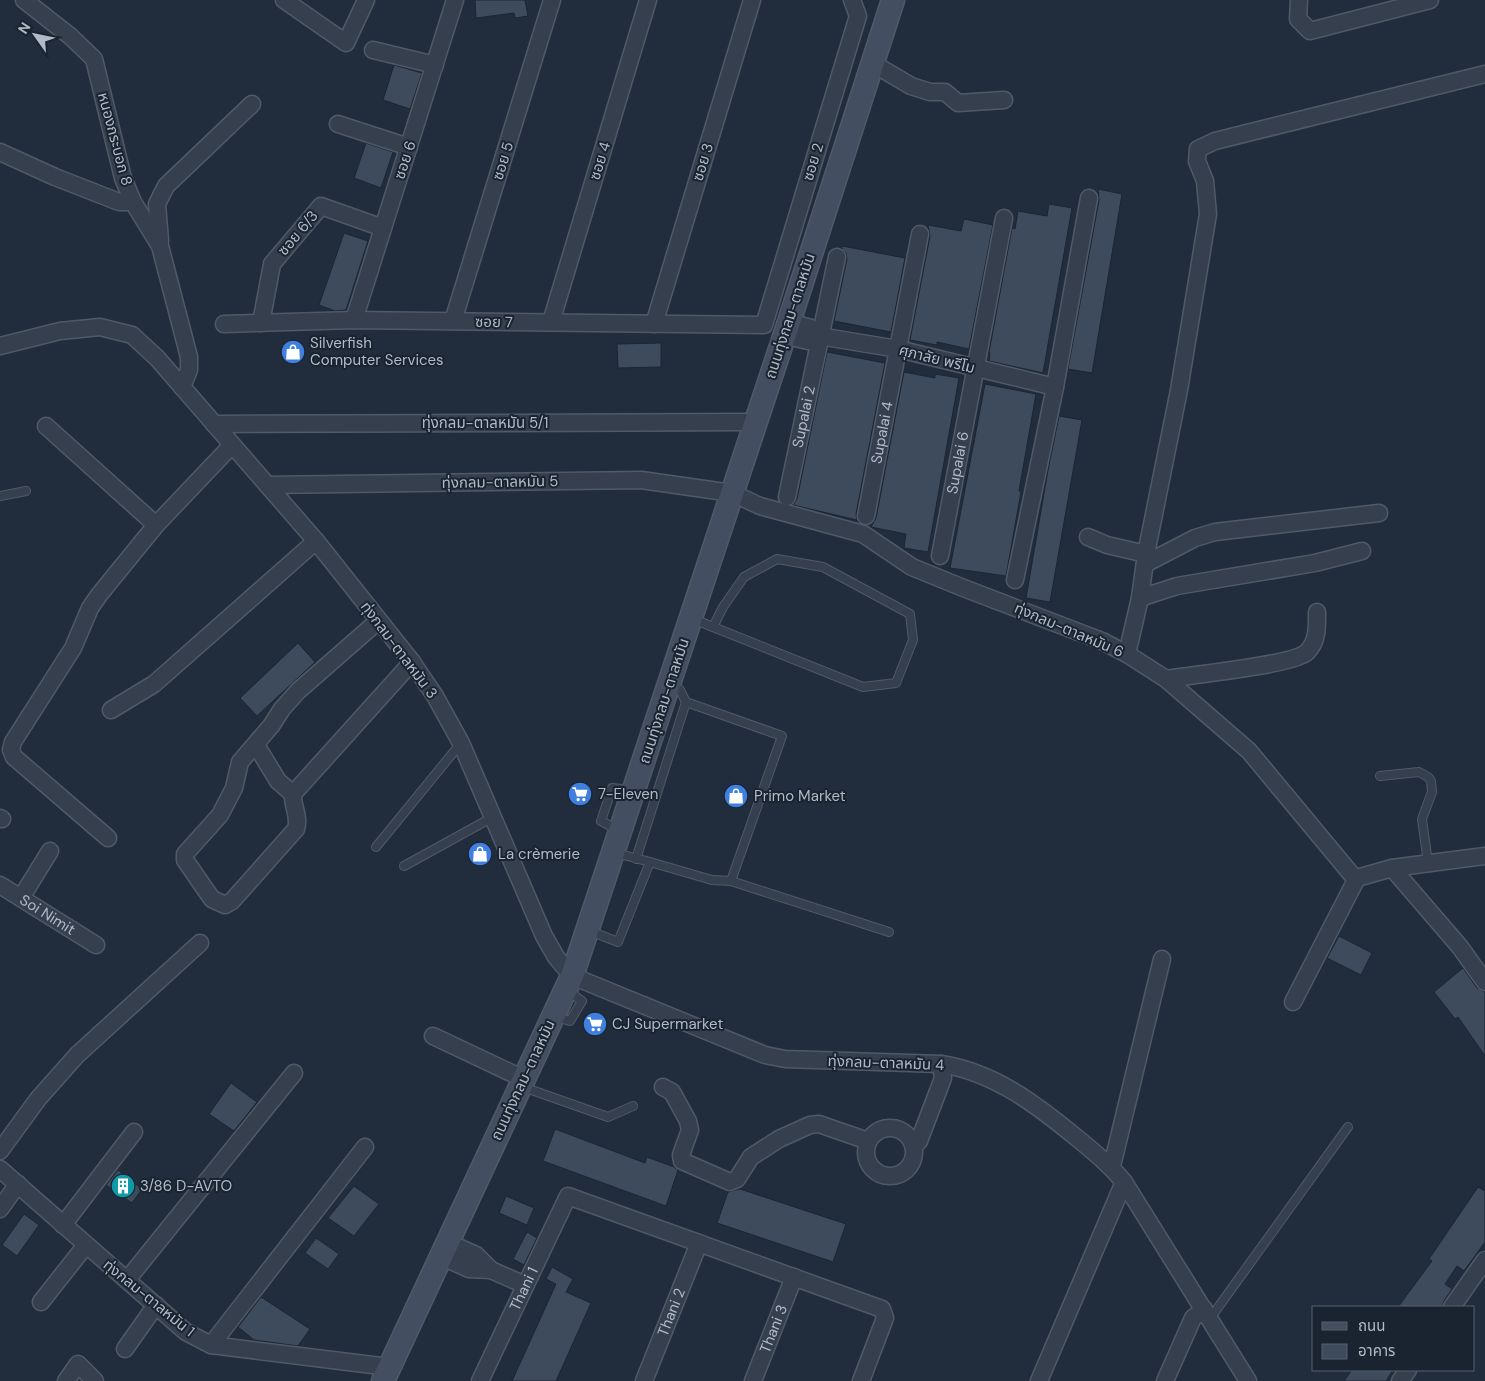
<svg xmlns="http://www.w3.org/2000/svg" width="1485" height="1381" viewBox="0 0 1485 1381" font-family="'DM Sans','Noto Sans Thai',sans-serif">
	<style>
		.building { fill: #3d4b5c; stroke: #1c2633 }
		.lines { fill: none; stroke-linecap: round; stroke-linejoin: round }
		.lane-casing { stroke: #505a67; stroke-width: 10 }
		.street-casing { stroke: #505a67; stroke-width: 19 }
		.secondary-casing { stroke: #505a67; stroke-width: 25 }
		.lane { stroke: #353f4d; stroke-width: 8 }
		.street { stroke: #353f4d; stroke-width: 16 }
		.secondary { stroke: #434e60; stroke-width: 22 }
		.labels { text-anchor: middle; stroke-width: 4; stroke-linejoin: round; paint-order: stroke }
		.street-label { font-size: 15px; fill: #b0bac8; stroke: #1a2431 }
		.poi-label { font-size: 15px; fill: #b0bac8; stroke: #1a2431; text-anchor: start }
	</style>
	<rect width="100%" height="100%" fill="#212d3c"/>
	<g class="building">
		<path d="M475,0H525L528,16L515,18L514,13L476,18Z"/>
		<path d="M394,65L422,73L410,109L383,100Z"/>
		<path d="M366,143L393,152L381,188L354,178Z"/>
		<path d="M1098,189L1122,194L1092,373L1068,369L1099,200Z"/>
		<path d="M1049,204L1072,208L1043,373L989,361L990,353L989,352L1012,228L1015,229L1018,211L1047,216Z"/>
		<path d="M964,219L993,225L969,349L937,342V345L910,340L930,236L928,225L961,231Z"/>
		<path d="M344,233L368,241L346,310L335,311L319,305Z"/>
		<path d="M842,246L905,258L891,332L834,321L847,259L846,253L842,249Z"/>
		<path d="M661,343V367L618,368L617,344Z"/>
		<path d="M827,352L885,363L856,514L857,520L793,505L797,499Z"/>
		<path d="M904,372L935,378V374L959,378L928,552L904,548L906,534L871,527L876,518Z"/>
		<path d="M985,384L1036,394L1019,491L1021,492L1006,576L950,568Z"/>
		<path d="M1059,416L1082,420L1050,602L1026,598L1048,470Z"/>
		<path d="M298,643L315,662L257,716L240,698Z"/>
		<path d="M1339,936L1372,953L1361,975L1327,958Z"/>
		<path d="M1463,968L1477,988L1485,992V1056L1458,1017L1455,1019L1434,992Z"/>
		<path d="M231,1083L257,1102L234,1131L209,1114Z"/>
		<path d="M555,1129L645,1163L647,1157L674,1167L678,1170L666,1206L543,1161Z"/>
		<path d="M118,1170L142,1189L132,1203L106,1185Z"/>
		<path d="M354,1186L379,1204L354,1236L328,1218Z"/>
		<path d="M1478,1187L1485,1191V1242L1464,1271L1457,1266L1445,1284L1452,1289L1444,1301L1442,1307H1398L1432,1261L1429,1259Z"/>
		<path d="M740,1189L846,1224L833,1262L717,1223L728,1192Z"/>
		<path d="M506,1196L534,1208L527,1225L499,1213Z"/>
		<path d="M24,1214L39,1225L17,1256L2,1245Z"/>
		<path d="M527,1232L537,1238L524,1265L513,1259Z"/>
		<path d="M316,1238L339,1254L328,1269L305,1253Z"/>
		<path d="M552,1267L573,1279L566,1292L591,1303L556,1381H512L556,1284L546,1279Z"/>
		<path d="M261,1297L310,1329L298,1346L254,1340L238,1327Z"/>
		<path d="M1352,1370H1393L1386,1381H1344Z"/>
	</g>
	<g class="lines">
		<g class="lane-casing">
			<g id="lane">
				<path d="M0,496L26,491"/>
				<path d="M693,619L863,687L896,683L913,640L910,614L823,567L777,559L744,577L723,607L713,627"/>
				<path d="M1380,776L1419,772L1428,777L1431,781L1432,792L1422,819L1428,863"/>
				<path d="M618,830L601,821L612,788L632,790"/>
				<path d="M376,847L461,743"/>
				<path d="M616,853L650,862"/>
				<path d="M636,859L686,702"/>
				<path d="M404,866L493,817"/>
				<path d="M731,881L889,932"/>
				<path d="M590,931L618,942L650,862L712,880L731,881L782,736L686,702L680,690L670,686"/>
				<path d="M556,1017L570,1021L582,1001L567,990"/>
				<path d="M523,1087L608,1117L633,1106"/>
				<path d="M1209,1320L1348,1127"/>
			</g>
		</g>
		<g class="street-casing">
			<g id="street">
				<path d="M24,0L70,36L94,59L123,178L133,202L160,246L189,357V370L182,387"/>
				<path d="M284,0L346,43L366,0"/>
				<path d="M1299,0L1298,19L1310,31L1430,0"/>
				<path d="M373,50L435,65"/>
				<path d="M872,63L911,86L930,92H945L958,103L1004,100"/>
				<path d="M338,124L409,147"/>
				<path d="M0,152L55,177L119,202H133"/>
				<path d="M160,241L157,204L166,186L252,104"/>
				<path d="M354,320L455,0"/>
				<path d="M453,321L552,0"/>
				<path d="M551,322L648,0"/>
				<path d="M789,322L811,328L819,336"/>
				<path d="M261,323L272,264L321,206L383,228"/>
				<path d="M224,324L354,320L764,325L858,16L852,0"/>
				<path d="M654,324L752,0"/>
				<path d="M784,335L808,341L819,336L898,349L1055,387"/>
				<path d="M0,346L60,331L100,327L132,335L157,358L316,541L412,662L435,696L461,743L544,936L556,957L572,976L765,1055L785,1059L941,1064C994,1072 1037,1105 1077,1138C1094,1152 1110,1165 1124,1182L1248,1381"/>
				<path d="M214,424L755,422"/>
				<path d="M46,426L156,525"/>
				<path d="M267,485L641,480L732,493L760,506L863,534L912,567L961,587L1102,641L1127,654L1166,679L1249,751L1352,875L1357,878L1392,868L1485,856"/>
				<path id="s1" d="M787,497L837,257"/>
				<path id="s2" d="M866,516L920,234"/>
				<path d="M1088,537L1107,545L1146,554"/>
				<path id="s3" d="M940,556L1004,218"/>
				<path d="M1145,564L1195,538L1215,532L1379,513"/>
				<path d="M1015,580L1055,387L1089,198"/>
				<path d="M1140,598L1177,586L1315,563L1362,551"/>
				<path d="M378,621L298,691L282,709L271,726L240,762L234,788L220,815L185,854V860L212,899L225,905L232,901L296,829C300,816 292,806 293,794L412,662"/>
				<path d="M1127,654L1140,598L1146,554L1179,390L1208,214L1205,181L1197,161L1198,149L1215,141L1485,74"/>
				<path d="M1166,679C1190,675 1294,665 1307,652C1318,641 1317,627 1317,612"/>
				<path d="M111,710L154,684L316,541"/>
				<path d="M256,745L278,781L293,794"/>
				<path d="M0,818L2,819"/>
				<path d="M108,838L14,757L11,750L13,742L73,648L90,608L99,595L156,525L232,445"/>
				<path d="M1392,868L1460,947L1485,982"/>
				<path id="s4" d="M0,885L96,945"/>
				<path d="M21,898L50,851"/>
				<path d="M1293,1002L1357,878"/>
				<path d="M433,1036L524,1079"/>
				<path d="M663,1087L672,1092L688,1121L690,1130L681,1155L682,1161L730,1182L737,1179L751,1157L779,1139L810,1125L819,1124L868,1141"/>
				<circle cx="890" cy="1152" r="24"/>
				<path d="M914,1146L919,1141L943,1078L941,1064"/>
				<path d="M0,1151L38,1099L77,1055L200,943"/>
				<path d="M1112,1166L1162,959"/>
				<path d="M0,1169L186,1332L211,1345L389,1367"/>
				<path d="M0,1209L18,1184"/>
				<path d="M63,1225L134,1132"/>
				<path d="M447,1242L476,1255L491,1270L525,1285"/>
				<path d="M440,1256L469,1269L491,1270"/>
				<path d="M127,1280L294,1073"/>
				<path d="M41,1302L86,1245"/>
				<path d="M1452,1307L1485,1260"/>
				<path d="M211,1345L365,1147"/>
				<path d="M125,1349L156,1305"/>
				<path d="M66,1381L78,1364L95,1381"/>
				<path id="s5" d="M480,1381L568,1196L882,1309L885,1318L861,1381"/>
				<path id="s6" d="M644,1381L699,1243"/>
				<path id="s7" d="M753,1381L794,1277"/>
				<path d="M1039,1381L1124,1182"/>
				<path d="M1165,1381L1193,1318L1204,1309"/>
				<path d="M1400,1381L1408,1370"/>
			</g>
		</g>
		<g class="secondary-casing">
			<path id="secondary" d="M383,1381L572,976L789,322L893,0"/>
		</g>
		<use href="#lane" class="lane"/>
		<use href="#street" class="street"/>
		<use href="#secondary" class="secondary"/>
	</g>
	<defs>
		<g id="shop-disc" transform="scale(1.25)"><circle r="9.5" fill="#3f7fe0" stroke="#1a2431"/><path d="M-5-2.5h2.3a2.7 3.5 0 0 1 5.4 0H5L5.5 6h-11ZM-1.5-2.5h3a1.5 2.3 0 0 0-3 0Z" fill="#fff"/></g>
		<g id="supermarket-disc" transform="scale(1.25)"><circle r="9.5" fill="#3f7fe0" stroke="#1a2431"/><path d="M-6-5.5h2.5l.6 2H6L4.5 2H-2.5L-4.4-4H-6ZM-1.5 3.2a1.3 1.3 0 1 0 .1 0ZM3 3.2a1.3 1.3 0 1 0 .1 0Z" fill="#fff"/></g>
		<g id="building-disc" transform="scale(1.25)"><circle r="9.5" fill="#0f9aa8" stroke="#1a2431"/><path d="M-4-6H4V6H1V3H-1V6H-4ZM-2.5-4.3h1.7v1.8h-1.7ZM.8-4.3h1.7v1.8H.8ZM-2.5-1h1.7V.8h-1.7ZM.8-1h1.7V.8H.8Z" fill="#fff"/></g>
	</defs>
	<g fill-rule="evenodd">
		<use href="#shop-disc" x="293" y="352"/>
		<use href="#supermarket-disc" x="580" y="794"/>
		<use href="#shop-disc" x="736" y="796"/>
		<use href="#shop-disc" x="480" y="854"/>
		<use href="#supermarket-disc" x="595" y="1024"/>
		<use href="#building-disc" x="123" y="1186"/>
	</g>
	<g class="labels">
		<g class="street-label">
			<text transform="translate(115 139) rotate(75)" y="5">หนองกระบอก 8</text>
			<text transform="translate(405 160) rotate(-72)" y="5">ซอย 6</text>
			<text transform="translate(503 161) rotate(-73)" y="5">ซอย 5</text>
			<text transform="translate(600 161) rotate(-73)" y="5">ซอย 4</text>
			<text transform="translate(703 162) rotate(-73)" y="5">ซอย 3</text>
			<text transform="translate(813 162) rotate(-73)" y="5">ซอย 2</text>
			<text transform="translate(298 233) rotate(-50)" y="5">ซอย 6/3</text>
			<text transform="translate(790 316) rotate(-72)" y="5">ถนนทุ่งกลม-ตาลหมัน</text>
			<text transform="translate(494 322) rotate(1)" y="5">ซอย 7</text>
			<text transform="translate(937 359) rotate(14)" y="5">ศุภาลัย พรีโม</text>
			<text dy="5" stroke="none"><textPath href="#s1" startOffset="82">Supalai 2</textPath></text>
			<text x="485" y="428">ทุ่งกลม-ตาลหมัน 5/1</text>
			<text dy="5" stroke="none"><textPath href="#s2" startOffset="85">Supalai 4</textPath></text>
			<text dy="5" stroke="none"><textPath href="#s3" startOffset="95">Supalai 6</textPath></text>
			<text transform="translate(500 482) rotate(-1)" y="5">ทุ่งกลม-ตาลหมัน 5</text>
			<text transform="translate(1069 630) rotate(23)" y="5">ทุ่งกลม-ตาลหมัน 6</text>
			<text transform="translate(399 650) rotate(53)" y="5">ทุ่งกลม-ตาลหมัน 3</text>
			<text transform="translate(664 701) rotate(-72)" y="5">ถนนทุ่งกลม-ตาลหมัน</text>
			<text dy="5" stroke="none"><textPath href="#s4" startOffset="56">Soi Nimit</textPath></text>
			<text transform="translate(886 1063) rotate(2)" y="5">ทุ่งกลม-ตาลหมัน 4</text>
			<text transform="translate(523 1080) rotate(-65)" y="5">ถนนทุ่งกลม-ตาลหมัน</text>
			<text dy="5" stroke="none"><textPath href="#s5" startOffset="102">Thani 1</textPath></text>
			<text transform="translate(149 1298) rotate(39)" y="5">ทุ่งกลม-ตาลหมัน 1</text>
			<text dy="5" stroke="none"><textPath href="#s6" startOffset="74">Thani 2</textPath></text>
			<text dy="5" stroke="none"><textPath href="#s7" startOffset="56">Thani 3</textPath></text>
		</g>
		<g class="poi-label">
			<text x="310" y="348">Silverfish<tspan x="310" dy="17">Computer Services</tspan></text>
			<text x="598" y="799">7-Eleven</text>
			<text x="754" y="801">Primo Market</text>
			<text x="498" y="859">La crèmerie</text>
			<text x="612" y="1029">CJ Supermarket</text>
			<text x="140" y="1191">3/86 D-AVTO</text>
		</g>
	</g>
	<rect x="1312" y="1306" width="162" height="65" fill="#1a2431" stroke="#56606d"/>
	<rect x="1322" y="1322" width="25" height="8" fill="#434e60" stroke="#56606d"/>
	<text x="1358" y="1331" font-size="15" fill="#b0bac8">ถนน</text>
	<rect x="1322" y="1344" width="25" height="15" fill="#3d4b5c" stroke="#56606d"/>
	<text x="1358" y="1356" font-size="15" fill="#b0bac8">อาคาร</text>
	<g transform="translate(35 35) rotate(303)" stroke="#1a2431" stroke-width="4" paint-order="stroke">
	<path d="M0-4L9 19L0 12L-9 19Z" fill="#b0bac8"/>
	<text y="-8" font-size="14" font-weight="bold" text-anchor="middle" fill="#b0bac8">N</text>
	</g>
</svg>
